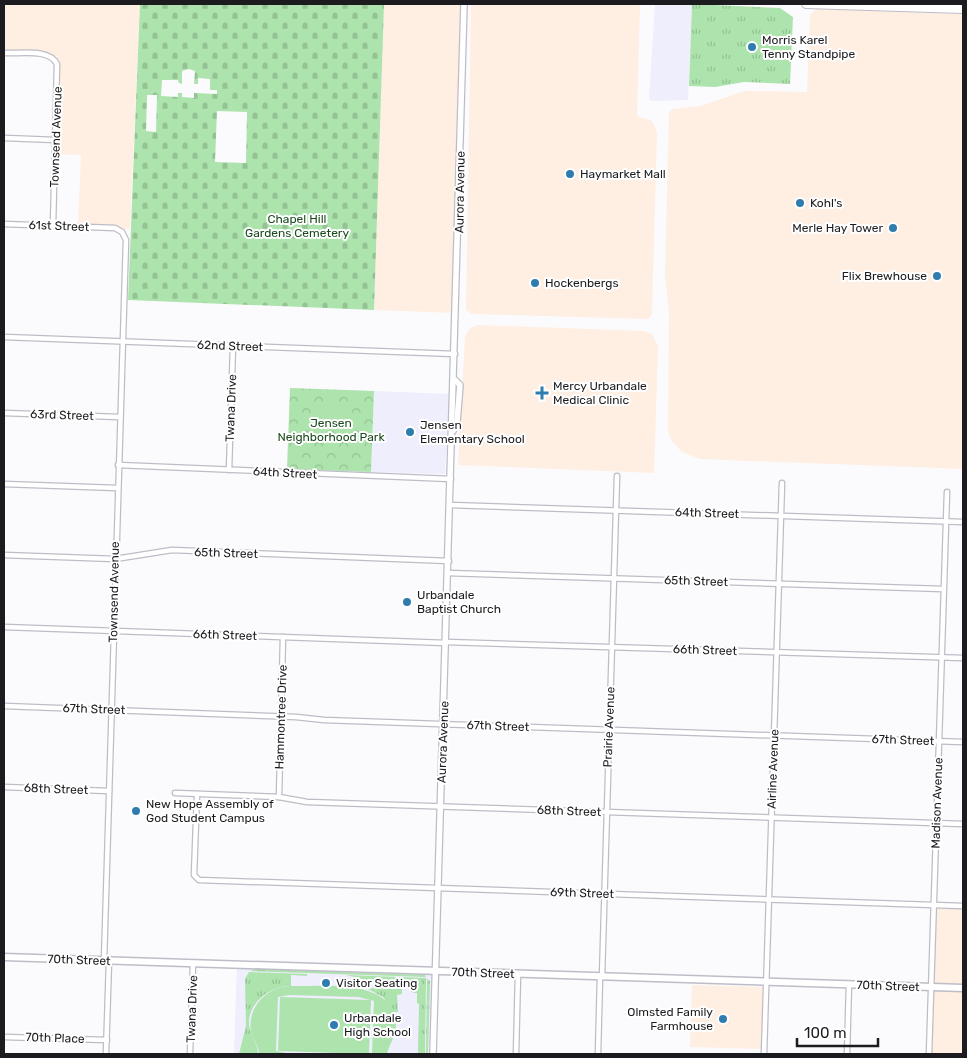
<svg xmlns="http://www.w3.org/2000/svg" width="967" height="1058" viewBox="0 0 967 1058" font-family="Rubik,sans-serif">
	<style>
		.commercial { fill: #ffeee2 }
		.built { fill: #eeeefd }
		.grass { fill: url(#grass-tufts) }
		.forest { fill: url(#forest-crowns) }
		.cemetery { fill: url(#cemetery-stones); fill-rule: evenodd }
		.pitch { fill: #ade3ac }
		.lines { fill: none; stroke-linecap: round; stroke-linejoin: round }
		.minor-casing { stroke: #bdbdc8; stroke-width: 7 }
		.tertiary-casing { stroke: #bdbdc8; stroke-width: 8 }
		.secondary-casing { stroke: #bdbdc8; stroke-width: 9 }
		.primary-casing { stroke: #bdbdc8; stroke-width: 10 }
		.minor { stroke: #fff; stroke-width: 4.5 }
		.tertiary { stroke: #fff; stroke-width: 5.5 }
		.secondary { stroke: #fff; stroke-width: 6 }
		.primary { stroke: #fff; stroke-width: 8 }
		.poi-dot { fill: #2f7caf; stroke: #fff; stroke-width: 2 }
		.labels { text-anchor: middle; stroke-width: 4; stroke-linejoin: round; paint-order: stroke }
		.poi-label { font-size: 12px; fill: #1c1c20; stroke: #fff; text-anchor: start }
		.street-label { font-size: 12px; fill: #1c1c20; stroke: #fff }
		.park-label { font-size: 12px; fill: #1a4a1d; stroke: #fff }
	</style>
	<defs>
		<pattern id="grass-tufts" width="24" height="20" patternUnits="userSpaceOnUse" patternTransform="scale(1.25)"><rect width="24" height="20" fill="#ade3ac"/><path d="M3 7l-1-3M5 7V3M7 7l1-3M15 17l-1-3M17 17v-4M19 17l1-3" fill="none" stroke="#94c294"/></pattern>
		<pattern id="forest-crowns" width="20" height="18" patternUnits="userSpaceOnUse" patternTransform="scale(1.25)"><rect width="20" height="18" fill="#ade3ac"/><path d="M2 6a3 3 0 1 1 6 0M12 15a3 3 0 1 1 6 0" fill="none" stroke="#94c294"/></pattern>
		<pattern id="cemetery-stones" width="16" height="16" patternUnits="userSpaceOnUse" patternTransform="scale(1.25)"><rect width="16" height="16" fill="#ade3ac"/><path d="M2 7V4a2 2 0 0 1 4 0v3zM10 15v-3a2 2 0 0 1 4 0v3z" fill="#94c294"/></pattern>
	</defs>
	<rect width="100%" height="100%" fill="#fbfbfd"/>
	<g class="commercial">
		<path d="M4,4H140L130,229L78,227L81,155L55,154L57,56L4,54Z"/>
		<path d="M384,4H464L457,313L374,310Z"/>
		<path d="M471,4H640L637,116L652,121L657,133L652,314L648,319L472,314L466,310Z"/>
		<path d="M816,9L963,14V469L700,459L682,452L672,441L668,431L669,311L665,276L669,112L673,109L701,106L744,91L807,92L810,15Z"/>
		<path d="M478,325L644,331L652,334L658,346L654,473L458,465L465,337L469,329Z"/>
		<path d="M934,905L963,906V1054H929Z"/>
		<path d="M692,985L763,987L761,1049L690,1047Z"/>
	</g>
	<g class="built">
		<path d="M655,4H692L688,100L652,101L649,99Z"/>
		<path d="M374,391L449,394L445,474L371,472Z"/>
		<path d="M237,965L435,972L433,1054H234Z"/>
	</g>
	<g class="grass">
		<path d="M692,4L780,8L793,17L790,84L744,82L715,87L689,86Z"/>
		<path d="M256,969L425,975L426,977L250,971Z"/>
		<path d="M249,972L307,974V976L291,975V986C271,985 247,1003 249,1025C250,1034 258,1045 258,1054H239L246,1026L245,979Z"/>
		<path d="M346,975L426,978L425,1054H415L418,1053L419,1004L417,1003V993L411,992V986L387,985Z"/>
		<path d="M427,979L430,981L428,1054H426Z"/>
		<path d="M366,988L402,989V994L397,995L398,1012H393L383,997Z"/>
	</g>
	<path class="forest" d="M290,388L374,391L371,472L287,469Z"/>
	<path class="cemetery" d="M140,4H384L374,310L128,300ZM189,69L195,71L194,84H198V78L210,79V90H217V94L194,93V98L182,97V93H178V97L161,96L162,80H178L179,83L182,84V71ZM147,95H157L156,132L146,131ZM217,111L247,112L246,163L215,162Z"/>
	<g class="pitch">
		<path d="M342,403L346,406L341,430C326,429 321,424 318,409Z"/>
		<path d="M290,986C322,987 395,977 396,1025C396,1037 389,1044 387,1054H369L372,1053L374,1001L371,1000L369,1054L278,1051L280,997L370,1000L359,997L290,995L278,997L276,1051L291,1054H259C259,1046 253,1040 251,1032C247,1008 266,987 290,986Z"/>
	</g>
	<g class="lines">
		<g class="minor-casing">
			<g id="minor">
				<path d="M4,53C20,54 49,48 57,64L53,226"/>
				<path d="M4,138L56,140"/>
				<path d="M4,224L115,228L122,232L126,240L104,961"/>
				<path d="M4,337L455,354"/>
				<path d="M4,413L119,417"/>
				<path d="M118,465L451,479"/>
				<path d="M229,470L233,346"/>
				<path d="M4,484L117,488"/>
				<path d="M450,505L963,522"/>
				<path d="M4,555L115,559L172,550L449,561"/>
				<path d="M448,573L943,589"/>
				<path d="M4,627L446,643"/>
				<path d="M446,642L963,658"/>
				<path d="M4,706L296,717L324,720L963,742"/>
				<path d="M4,787L109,791"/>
				<path d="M175,793L279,797L307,802L963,824"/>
				<path d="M197,794L194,875L199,880L963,906"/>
				<path d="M279,797L283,637"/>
				<path d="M602,977L617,476"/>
				<path d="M4,1037L107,1040"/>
				<path d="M106,1054L109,961"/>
				<path d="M190,1054L193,964"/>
				<path d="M516,1054L518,974"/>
				<path d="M598,1054L600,977"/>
				<path d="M764,1054L782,483"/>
				<path d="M847,1054L849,984"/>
				<path d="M929,1054L947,492"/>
			</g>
		</g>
		<g class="tertiary-casing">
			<g id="tertiary">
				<path d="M453,431L457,422L460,385L455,380"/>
				<path d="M433,1054L464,4"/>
			</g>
		</g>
		<g class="secondary-casing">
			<path id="secondary" d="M4,957L963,988"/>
		</g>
		<g class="primary-casing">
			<path id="primary" d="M806,4L963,9"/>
		</g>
		<use href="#minor" class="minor"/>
		<use href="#tertiary" class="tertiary"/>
		<use href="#secondary" class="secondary"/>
		<use href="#primary" class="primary"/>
	</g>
	<g class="poi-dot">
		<circle cx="752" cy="47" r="5"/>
		<circle cx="570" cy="174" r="5"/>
		<circle cx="800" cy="203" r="5"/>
		<circle cx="893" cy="228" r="5"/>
		<circle cx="937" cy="276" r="5"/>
		<circle cx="535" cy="283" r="5"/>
		<path d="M539.5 385.5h5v5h5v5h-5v5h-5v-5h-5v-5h5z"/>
		<circle cx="410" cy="432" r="5"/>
		<circle cx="407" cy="602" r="5"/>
		<circle cx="136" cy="811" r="5"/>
		<circle cx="326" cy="983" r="5"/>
		<circle cx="723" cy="1019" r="5"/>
		<circle cx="334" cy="1025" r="5"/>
	</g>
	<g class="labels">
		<g class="poi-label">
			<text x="762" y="44">Morris Karel<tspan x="762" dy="14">Tenny Standpipe</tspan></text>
			<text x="580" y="178">Haymarket Mall</text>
			<text x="810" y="207">Kohl's</text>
			<text x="883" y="232" text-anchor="end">Merle Hay Tower</text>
			<text x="927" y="280" text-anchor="end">Flix Brewhouse</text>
			<text x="545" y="287">Hockenbergs</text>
			<text x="553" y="390">Mercy Urbandale<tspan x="553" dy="14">Medical Clinic</tspan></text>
			<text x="420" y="429">Jensen<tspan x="420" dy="14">Elementary School</tspan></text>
			<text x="417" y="599">Urbandale<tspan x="417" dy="14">Baptist Church</tspan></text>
			<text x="146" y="808">New Hope Assembly of<tspan x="146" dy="14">God Student Campus</tspan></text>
			<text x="336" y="987">Visitor Seating</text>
			<text x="713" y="1016" text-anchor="end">Olmsted Family<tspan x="713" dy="14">Farmhouse</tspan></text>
			<text x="344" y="1022">Urbandale<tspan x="344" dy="14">High School</tspan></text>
		</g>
		<g class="street-label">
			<text transform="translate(56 137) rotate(-88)" y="4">Townsend Avenue</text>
			<text transform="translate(460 192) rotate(-89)" y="4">Aurora Avenue</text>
			<text transform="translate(59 226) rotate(2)" y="4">61st Street</text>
			<text transform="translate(230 346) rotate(2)" y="4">62nd Street</text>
			<text transform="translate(231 408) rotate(-88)" y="4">Twana Drive</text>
			<text transform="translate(62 415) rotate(2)" y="4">63rd Street</text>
			<text transform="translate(285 473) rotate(3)" y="4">64th Street</text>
			<text transform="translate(707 513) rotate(2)" y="4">64th Street</text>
			<text transform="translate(226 553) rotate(2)" y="4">65th Street</text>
			<text transform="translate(696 581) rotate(2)" y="4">65th Street</text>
			<text transform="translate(114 592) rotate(-89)" y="4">Townsend Avenue</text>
			<text transform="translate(225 635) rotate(2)" y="4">66th Street</text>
			<text transform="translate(705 650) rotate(2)" y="4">66th Street</text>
			<text transform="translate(94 709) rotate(2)" y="4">67th Street</text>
			<text transform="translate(281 717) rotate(-88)" y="4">Hammontree Drive</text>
			<text transform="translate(498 726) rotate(2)" y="4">67th Street</text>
			<text transform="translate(609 727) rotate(-88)" y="4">Prairie Avenue</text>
			<text transform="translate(903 740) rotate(2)" y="4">67th Street</text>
			<text transform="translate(443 742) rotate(-88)" y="4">Aurora Avenue</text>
			<text transform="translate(773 769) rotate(-88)" y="4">Airline Avenue</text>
			<text transform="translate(56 789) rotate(2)" y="4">68th Street</text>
			<text transform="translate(937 803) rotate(-88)" y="4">Madison Avenue</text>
			<text transform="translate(569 811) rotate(2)" y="4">68th Street</text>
			<text transform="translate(582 893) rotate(2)" y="4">69th Street</text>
			<text transform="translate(79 960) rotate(2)" y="4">70th Street</text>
			<text transform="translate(483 973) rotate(2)" y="4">70th Street</text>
			<text transform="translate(888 986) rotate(2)" y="4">70th Street</text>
			<text transform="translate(192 1009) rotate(-88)" y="4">Twana Drive</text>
			<text transform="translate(55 1038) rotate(2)" y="4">70th Place</text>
		</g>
		<g class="park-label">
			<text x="297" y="223">Chapel Hill<tspan x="297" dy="14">Gardens Cemetery</tspan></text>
			<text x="331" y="427">Jensen<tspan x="331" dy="14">Neighborhood Park</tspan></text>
		</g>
	</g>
	<rect width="967" height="1058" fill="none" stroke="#1c1c20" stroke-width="10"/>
	<path d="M797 1038v8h81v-8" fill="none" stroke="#1c1c20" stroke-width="2.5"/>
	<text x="804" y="1038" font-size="15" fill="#1c1c20" stroke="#ffffff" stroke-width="4" paint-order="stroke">100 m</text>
</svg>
